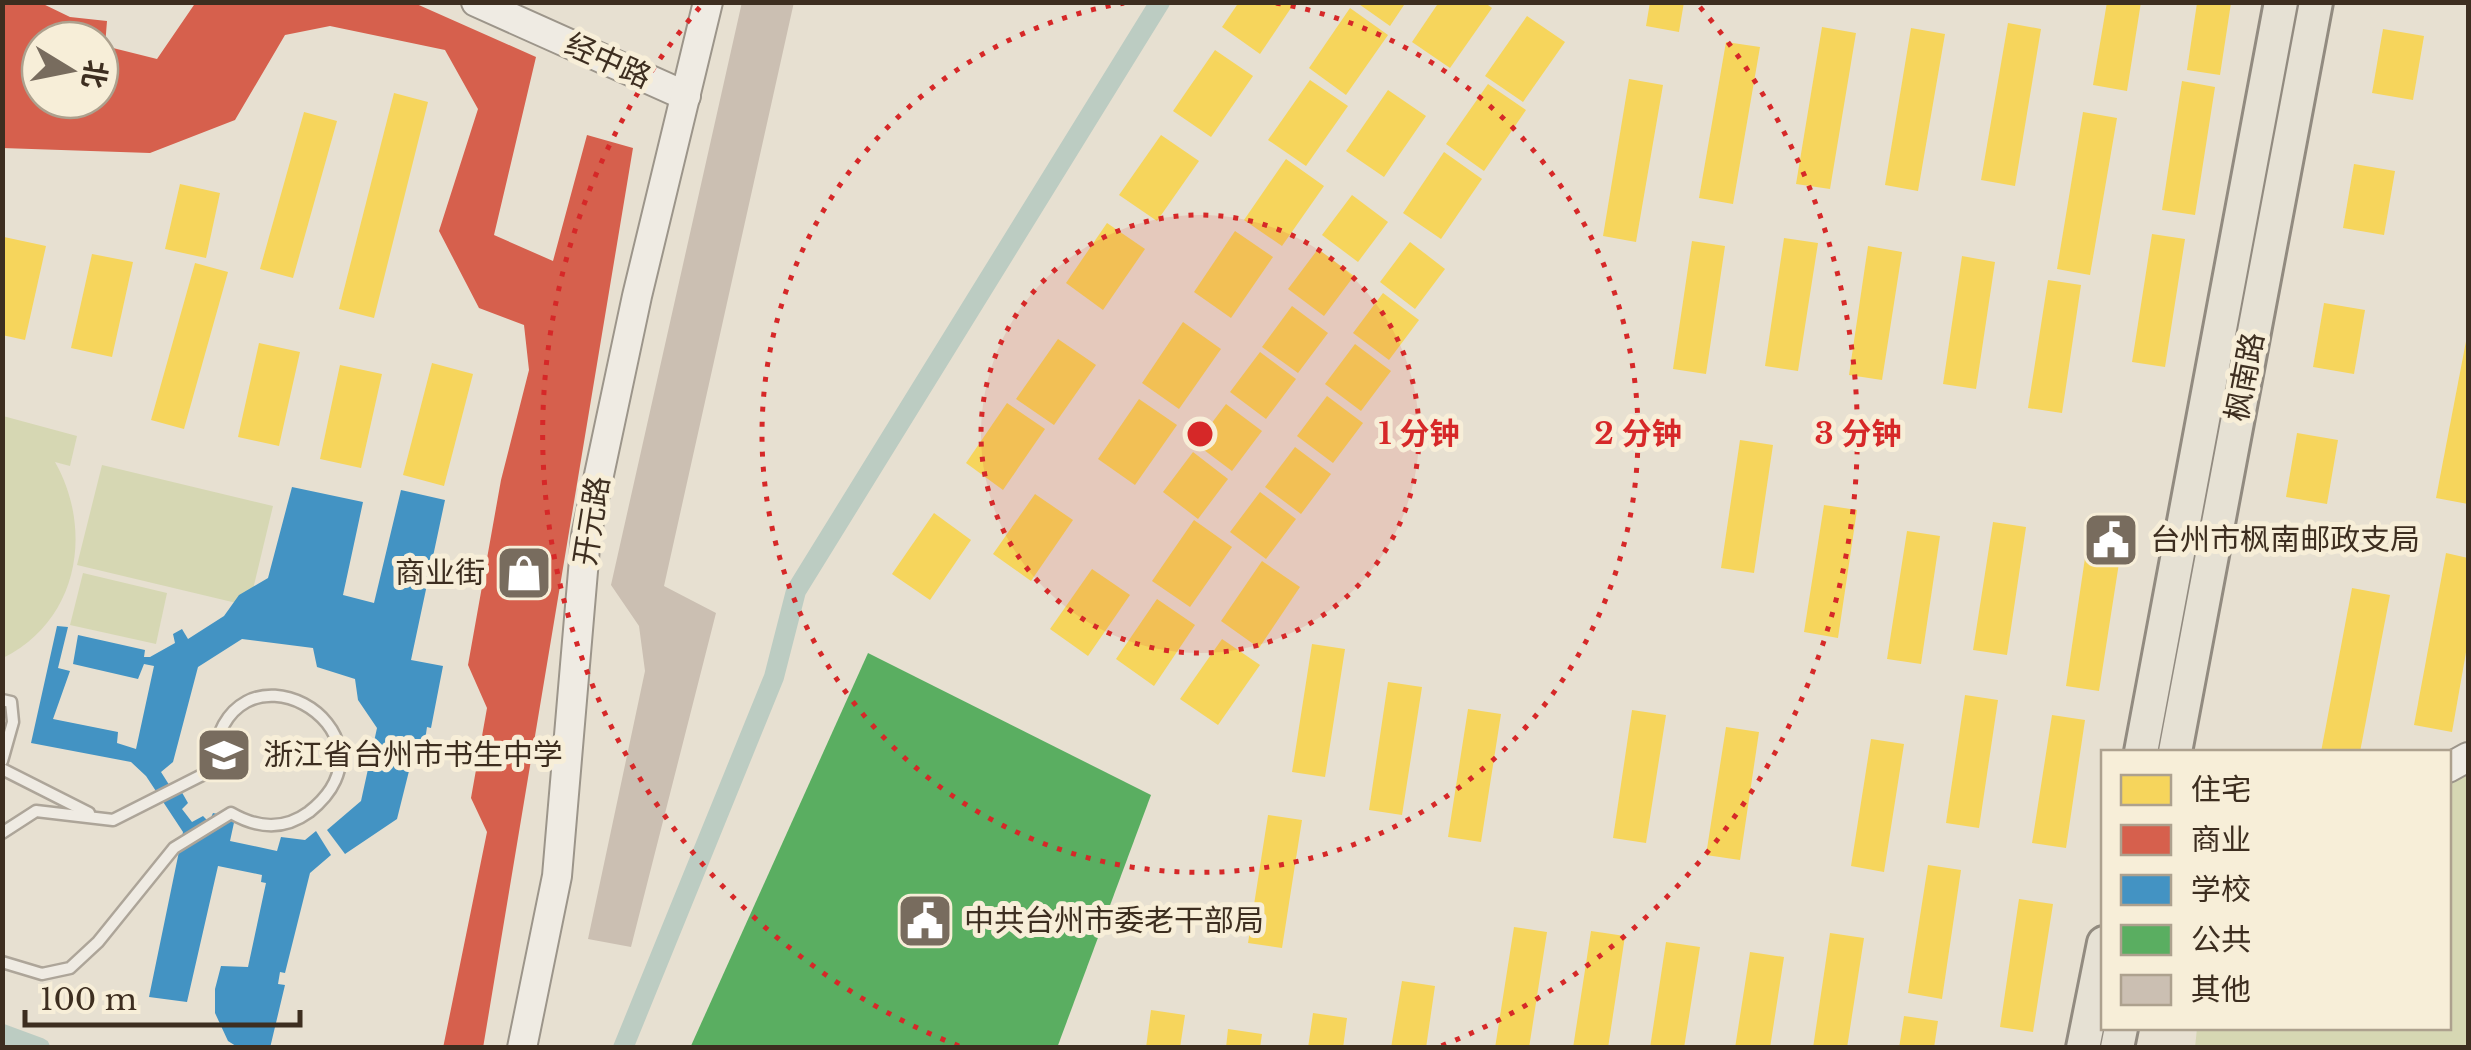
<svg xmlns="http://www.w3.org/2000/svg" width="2471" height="1050" viewBox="0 0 2471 1050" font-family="'Libre Baskerville','Noto Sans SC',serif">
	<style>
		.green { fill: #d6d7b3 }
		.homes { fill: #f6d55c }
		.shops { fill: #d6604d; fill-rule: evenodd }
		.schools { fill: #4393c3 }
		.public { fill: #5aae61 }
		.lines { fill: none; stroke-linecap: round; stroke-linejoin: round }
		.canal { stroke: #bcccc2; stroke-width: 20 }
		.building { fill: #cbbfb2 }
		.lane-casing { stroke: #ada599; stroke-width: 15 }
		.secondary-casing { stroke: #9c958a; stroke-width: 32 }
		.primary-casing { stroke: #928b80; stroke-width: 38 }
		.lane { stroke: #efebe3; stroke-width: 10 }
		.secondary { stroke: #efebe3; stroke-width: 28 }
		.primary { stroke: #e6e1d4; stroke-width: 32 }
		.ring { fill: none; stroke: #d62828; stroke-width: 5; stroke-dasharray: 5 10 }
		.labels { text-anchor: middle; stroke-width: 10; stroke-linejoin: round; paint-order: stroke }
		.street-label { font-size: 30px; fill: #3d2e20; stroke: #f7eed8 }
		.poi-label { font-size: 30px; fill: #3d2e20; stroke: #f7eed8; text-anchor: start }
		.centre { fill: #d62828; stroke: #f7eed8; stroke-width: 5 }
		.ring-label { font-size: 30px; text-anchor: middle; font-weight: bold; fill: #d62828; stroke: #f7eed8; stroke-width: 10; stroke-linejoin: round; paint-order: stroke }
	</style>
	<rect width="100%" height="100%" fill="#e7e0d1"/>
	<g class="green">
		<path d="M3,416L77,436L70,466L55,462C94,531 78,621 3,658Z"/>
		<path d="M102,465L273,506L249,606L77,565Z"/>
		<path d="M83,573L167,593L156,644L70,625Z"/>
		<path d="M2468,762V1047L2195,1048L2197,1028H2448L2449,772Z"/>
	</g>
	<g class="homes">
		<path d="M1239,2H1295L1260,54L1222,27Z"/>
		<path d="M1356,2H1406L1390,26Z"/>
		<path d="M1439,2H1484L1492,8L1450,68L1412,42Z"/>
		<path d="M1650,2H1684L1679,32L1646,26Z"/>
		<path d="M2107,2H2141L2127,91L2093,85Z"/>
		<path d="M2197,3H2231L2220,75L2187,70Z"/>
		<path d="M1350,8L1388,35L1346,95L1309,68Z"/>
		<path d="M1527,16L1565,42L1523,102L1485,76Z"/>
		<path d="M2008,23L2041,29L2015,186L1981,180Z"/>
		<path d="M1822,27L1856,33L1830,189L1796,184Z"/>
		<path d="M1911,28L1945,34L1918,191L1885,185Z"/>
		<path d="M2383,29L2424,36L2413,100L2372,93Z"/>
		<path d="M1726,42L1760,47L1733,204L1699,198Z"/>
		<path d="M1215,50L1253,76L1211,137L1173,111Z"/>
		<path d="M1629,79L1663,85L1636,242L1603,236Z"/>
		<path d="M1310,80L1348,106L1306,166L1268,140Z"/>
		<path d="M2182,81L2215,87L2195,215L2162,210Z"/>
		<path d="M1488,84L1526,110L1484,171L1446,144Z"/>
		<path d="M1388,90L1426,116L1384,177L1346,151Z"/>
		<path d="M394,93L428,102L374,318L339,309Z"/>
		<path d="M304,112L337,121L293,278L260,269Z"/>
		<path d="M2083,112L2117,118L2090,275L2057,269Z"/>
		<path d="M1161,135L1199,161L1157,221L1119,195Z"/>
		<path d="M1444,152L1482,179L1441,239L1403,213Z"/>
		<path d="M1286,159L1324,186L1282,246L1244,220Z"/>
		<path d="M2354,164L2395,171L2384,235L2343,228Z"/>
		<path d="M180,184L220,193L206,258L165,249Z"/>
		<path d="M1352,195L1388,222L1358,262L1322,235Z"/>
		<path d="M1107,223L1145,249L1103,310L1066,283Z"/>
		<path d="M1235,231L1273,257L1231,318L1194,292Z"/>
		<path d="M2152,234L2185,239L2165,367L2132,362Z"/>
		<path d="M4,237L46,246L25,340L2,335Z"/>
		<path d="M1784,238L1818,243L1798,371L1765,366Z"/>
		<path d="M1692,241L1725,246L1706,374L1673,369Z"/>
		<path d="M1410,242L1445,269L1415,309L1380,282Z"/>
		<path d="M1868,246L1902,252L1882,380L1849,375Z"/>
		<path d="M1318,249L1354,276L1324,316L1288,289Z"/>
		<path d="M92,254L133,262L112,357L71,348Z"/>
		<path d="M1962,256L1995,262L1976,389L1943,384Z"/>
		<path d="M195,263L228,272L184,429L151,420Z"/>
		<path d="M2048,280L2081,285L2062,413L2028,408Z"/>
		<path d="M1383,293L1419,320L1389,360L1353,333Z"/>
		<path d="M2324,303L2365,310L2354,374L2313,367Z"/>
		<path d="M1292,306L1328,333L1298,373L1262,347Z"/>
		<path d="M1183,322L1221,349L1179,409L1142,383Z"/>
		<path d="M2467,336H2468V504L2436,498Z"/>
		<path d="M1058,339L1096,365L1054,425L1016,399Z"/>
		<path d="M259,343L300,352L279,446L238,437Z"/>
		<path d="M1355,344L1391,371L1361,411L1325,384Z"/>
		<path d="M1260,352L1296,379L1266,419L1230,392Z"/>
		<path d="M432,363L473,374L444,486L403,475Z"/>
		<path d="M340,365L382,374L361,468L320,459Z"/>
		<path d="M1327,396L1363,423L1333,463L1297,436Z"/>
		<path d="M1139,399L1177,425L1135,485L1098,459Z"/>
		<path d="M1007,403L1045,429L1003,490L966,463Z"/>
		<path d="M1226,404L1262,431L1232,471L1196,444Z"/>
		<path d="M2297,433L2338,440L2327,504L2286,497Z"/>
		<path d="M1740,440L1773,445L1754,573L1721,568Z"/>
		<path d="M1295,447L1331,474L1301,514L1265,487Z"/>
		<path d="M1193,452L1228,479L1198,519L1163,492Z"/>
		<path d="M1260,492L1296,519L1266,559L1230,532Z"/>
		<path d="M1035,494L1073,520L1031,581L993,554Z"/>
		<path d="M1824,505L1857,510L1838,638L1804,632Z"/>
		<path d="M934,513L971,540L930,600L892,574Z"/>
		<path d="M1194,520L1232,547L1190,607L1152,581Z"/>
		<path d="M1993,522L2026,527L2007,655L1973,650Z"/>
		<path d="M1907,531L1940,536L1921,664L1887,659Z"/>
		<path d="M2446,553L2468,558V641L2452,732L2414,725Z"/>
		<path d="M2085,558L2119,563L2099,691L2066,686Z"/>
		<path d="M1262,561L1300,587L1259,648L1221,621Z"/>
		<path d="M1092,569L1130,595L1088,656L1050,629Z"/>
		<path d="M2352,588L2390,595L2360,752H2321Z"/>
		<path d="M1157,599L1195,625L1154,686L1116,659Z"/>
		<path d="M1222,639L1260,665L1218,725L1180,699Z"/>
		<path d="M1312,644L1345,649L1325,777L1292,772Z"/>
		<path d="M1388,682L1422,687L1402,815L1369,810Z"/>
		<path d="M1965,695L1998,700L1979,828L1946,823Z"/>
		<path d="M1468,709L1501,714L1481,842L1448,837Z"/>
		<path d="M1632,710L1666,715L1646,843L1613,838Z"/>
		<path d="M2052,715L2085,720L2066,848L2032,843Z"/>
		<path d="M1726,727L1759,732L1740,860L1706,855Z"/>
		<path d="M1871,739L1904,744L1884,872L1851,866Z"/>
		<path d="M1268,815L1302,820L1282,948L1248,943Z"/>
		<path d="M1928,865L1961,870L1942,999L1908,993Z"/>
		<path d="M2019,899L2053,904L2033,1032L2000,1027Z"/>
		<path d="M1514,927L1547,932L1529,1048H1495Z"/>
		<path d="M1591,931L1625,936L1608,1048H1573Z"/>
		<path d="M1830,933L1864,938L1847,1048H1813Z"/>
		<path d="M1666,942L1700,947L1684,1048H1650Z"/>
		<path d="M1750,952L1784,957L1770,1048H1735Z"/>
		<path d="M1402,981L1435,986L1426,1048H1391Z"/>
		<path d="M1151,1010L1185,1015L1180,1048H1146Z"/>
		<path d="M1313,1013L1347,1018L1343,1048H1308Z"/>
		<path d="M1904,1016L1938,1021L1934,1048H1899Z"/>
		<path d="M1228,1029L1262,1034L1260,1048H1226Z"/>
	</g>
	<path class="shops" d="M2,2H39L70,17L107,21L105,46L157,59L196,2H412L536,57L494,235L553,261L587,135L633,148L483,1048H443L487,832L471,798L487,708L468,665L501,480L529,370L524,325L479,308L439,231L478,109L445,50L330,26L285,35L235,120L150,153L2,148ZM40,40H100V100H40Z"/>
	<path class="schools" d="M292,487L363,502L343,595L374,603L401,490L445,500L411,660L443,666L431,728L427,727L424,747H415L397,819L345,854L327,830L361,801L377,728L358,700L355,679L317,667L313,648L242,639L198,667L173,762L161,772L173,791L180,789L188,803L182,809L192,822L203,816L209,822L213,813L235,818L230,841L277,851L281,837L305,840L316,831L331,855L310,873L285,973L280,972L278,984L285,985L270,1048H239L228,1041L215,1013V989L221,966L248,967L266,883L261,882L262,875L218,866L187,1002L149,997L183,832L146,776L131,762L31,743L57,626L68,627L58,668L70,671L53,719L118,732L117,743L136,749L154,666L144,664L138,679L73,664L78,635L145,650L144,657H150L175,643L173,634L182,629L188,639L224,616L239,595L268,578Z"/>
	<path class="public" d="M868,653L1151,795L1057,1048H690Z"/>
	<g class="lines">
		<g class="canal">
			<path d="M2,1034L40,1048"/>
			<path d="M623,1048L774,677L796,591L1160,2"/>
		</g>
	</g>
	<path class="building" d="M742,2H794L664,586L716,613L631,947L588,939L645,671L639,626L611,585Z"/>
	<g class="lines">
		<g class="lane-casing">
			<g id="lane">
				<path d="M2,700L11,702L13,722L2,761"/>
				<path d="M2,769L89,813"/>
				<path d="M2,833L36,811L113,820L212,770C223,620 413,730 309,812C283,831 257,828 231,813L174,848L98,942L70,968L42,974L2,962"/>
			</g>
		</g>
		<g class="secondary-casing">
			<g id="secondary">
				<path d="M476,2L686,96"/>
				<path d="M2448,768L2468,757"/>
				<path d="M522,1048L557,876L586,536L637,296L708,2"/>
			</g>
		</g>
		<g class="primary-casing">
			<g id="primary">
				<path d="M2141,752L2281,2"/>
				<path d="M2175,752L2316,2"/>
				<path d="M2083,1048L2104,943"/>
				<path d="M2117,1048L2121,1028"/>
			</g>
		</g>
		<use href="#lane" class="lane"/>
		<use href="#secondary" class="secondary"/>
		<use href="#primary" class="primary"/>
	</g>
	<circle cx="1200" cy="434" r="219" fill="#d62828" fill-opacity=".12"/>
	<g class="ring">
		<circle cx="1200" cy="434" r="219"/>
		<path d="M1276 3A438 438 0 1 1 1124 3"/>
		<path d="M959 1046A658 658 0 0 1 700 7M1700 7A658 658 0 0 1 1441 1046"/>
	</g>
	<defs>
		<g id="civic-square" transform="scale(2.875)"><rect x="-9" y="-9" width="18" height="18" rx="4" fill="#786c5e" stroke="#f7eed8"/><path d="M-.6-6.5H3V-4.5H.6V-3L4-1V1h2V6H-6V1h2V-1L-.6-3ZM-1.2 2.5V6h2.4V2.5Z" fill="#fff"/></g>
		<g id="shop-square" transform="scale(2.875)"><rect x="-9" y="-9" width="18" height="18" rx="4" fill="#786c5e" stroke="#f7eed8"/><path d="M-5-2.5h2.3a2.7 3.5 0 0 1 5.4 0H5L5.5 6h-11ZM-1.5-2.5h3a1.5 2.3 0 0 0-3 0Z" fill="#fff"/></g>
		<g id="school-square" transform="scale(2.875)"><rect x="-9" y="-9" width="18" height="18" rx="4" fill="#786c5e" stroke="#f7eed8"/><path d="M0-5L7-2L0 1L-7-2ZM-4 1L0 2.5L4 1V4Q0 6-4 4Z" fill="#fff"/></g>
	</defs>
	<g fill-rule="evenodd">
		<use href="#civic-square" x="2111" y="540"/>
		<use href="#shop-square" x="524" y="573"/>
		<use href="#school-square" x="224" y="755"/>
		<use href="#civic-square" x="925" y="921"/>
	</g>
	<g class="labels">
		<g class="street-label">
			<text transform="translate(608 61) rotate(24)" y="10">经中路</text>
			<text transform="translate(2245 377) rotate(-79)" y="10">枫南路</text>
			<text transform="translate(592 521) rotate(-81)" y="10">开元路</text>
		</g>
		<g class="poi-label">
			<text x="2150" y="550">台州市枫南邮政支局</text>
			<text x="485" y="583" text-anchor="end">商业街</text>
			<text x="263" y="765">浙江省台州市书生中学</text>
			<text x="964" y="931">中共台州市委老干部局</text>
		</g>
	</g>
	<circle cx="1200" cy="434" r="15" class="centre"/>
	<g class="ring-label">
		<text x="1419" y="444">1 分钟</text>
		<text x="1638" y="444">2 分钟</text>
		<text x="1858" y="444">3 分钟</text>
	</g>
	<rect width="2471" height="1050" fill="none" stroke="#3d2e20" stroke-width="10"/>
	<rect x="2101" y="750" width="350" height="280" fill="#f7eed8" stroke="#ada18e" stroke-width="2.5"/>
	<rect x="2121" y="775" width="50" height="30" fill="#f6d55c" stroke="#ada18e" stroke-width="2.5"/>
	<text x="2191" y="800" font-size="30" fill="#3d2e20">住宅</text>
	<rect x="2121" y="825" width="50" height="30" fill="#d6604d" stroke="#ada18e" stroke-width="2.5"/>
	<text x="2191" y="850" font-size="30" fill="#3d2e20">商业</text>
	<rect x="2121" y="875" width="50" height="30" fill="#4393c3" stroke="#ada18e" stroke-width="2.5"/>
	<text x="2191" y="900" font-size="30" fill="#3d2e20">学校</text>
	<rect x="2121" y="925" width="50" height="30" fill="#5aae61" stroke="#ada18e" stroke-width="2.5"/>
	<text x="2191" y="950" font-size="30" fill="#3d2e20">公共</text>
	<rect x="2121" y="975" width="50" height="30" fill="#cbbfb2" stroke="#ada18e" stroke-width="2.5"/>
	<text x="2191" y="1000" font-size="30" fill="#3d2e20">其他</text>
	<g transform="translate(70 70) rotate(100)"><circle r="48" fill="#f7eed8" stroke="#ada18e" stroke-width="2.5"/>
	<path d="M0-8L18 38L0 25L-18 38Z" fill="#786c5e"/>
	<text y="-15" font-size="28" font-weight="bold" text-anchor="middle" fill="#3d2e20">北</text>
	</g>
	<path d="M25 1010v15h275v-15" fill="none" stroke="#3d2e20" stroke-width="5"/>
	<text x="40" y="1010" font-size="30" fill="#3d2e20" stroke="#f7eed8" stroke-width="8" paint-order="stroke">100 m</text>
</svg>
